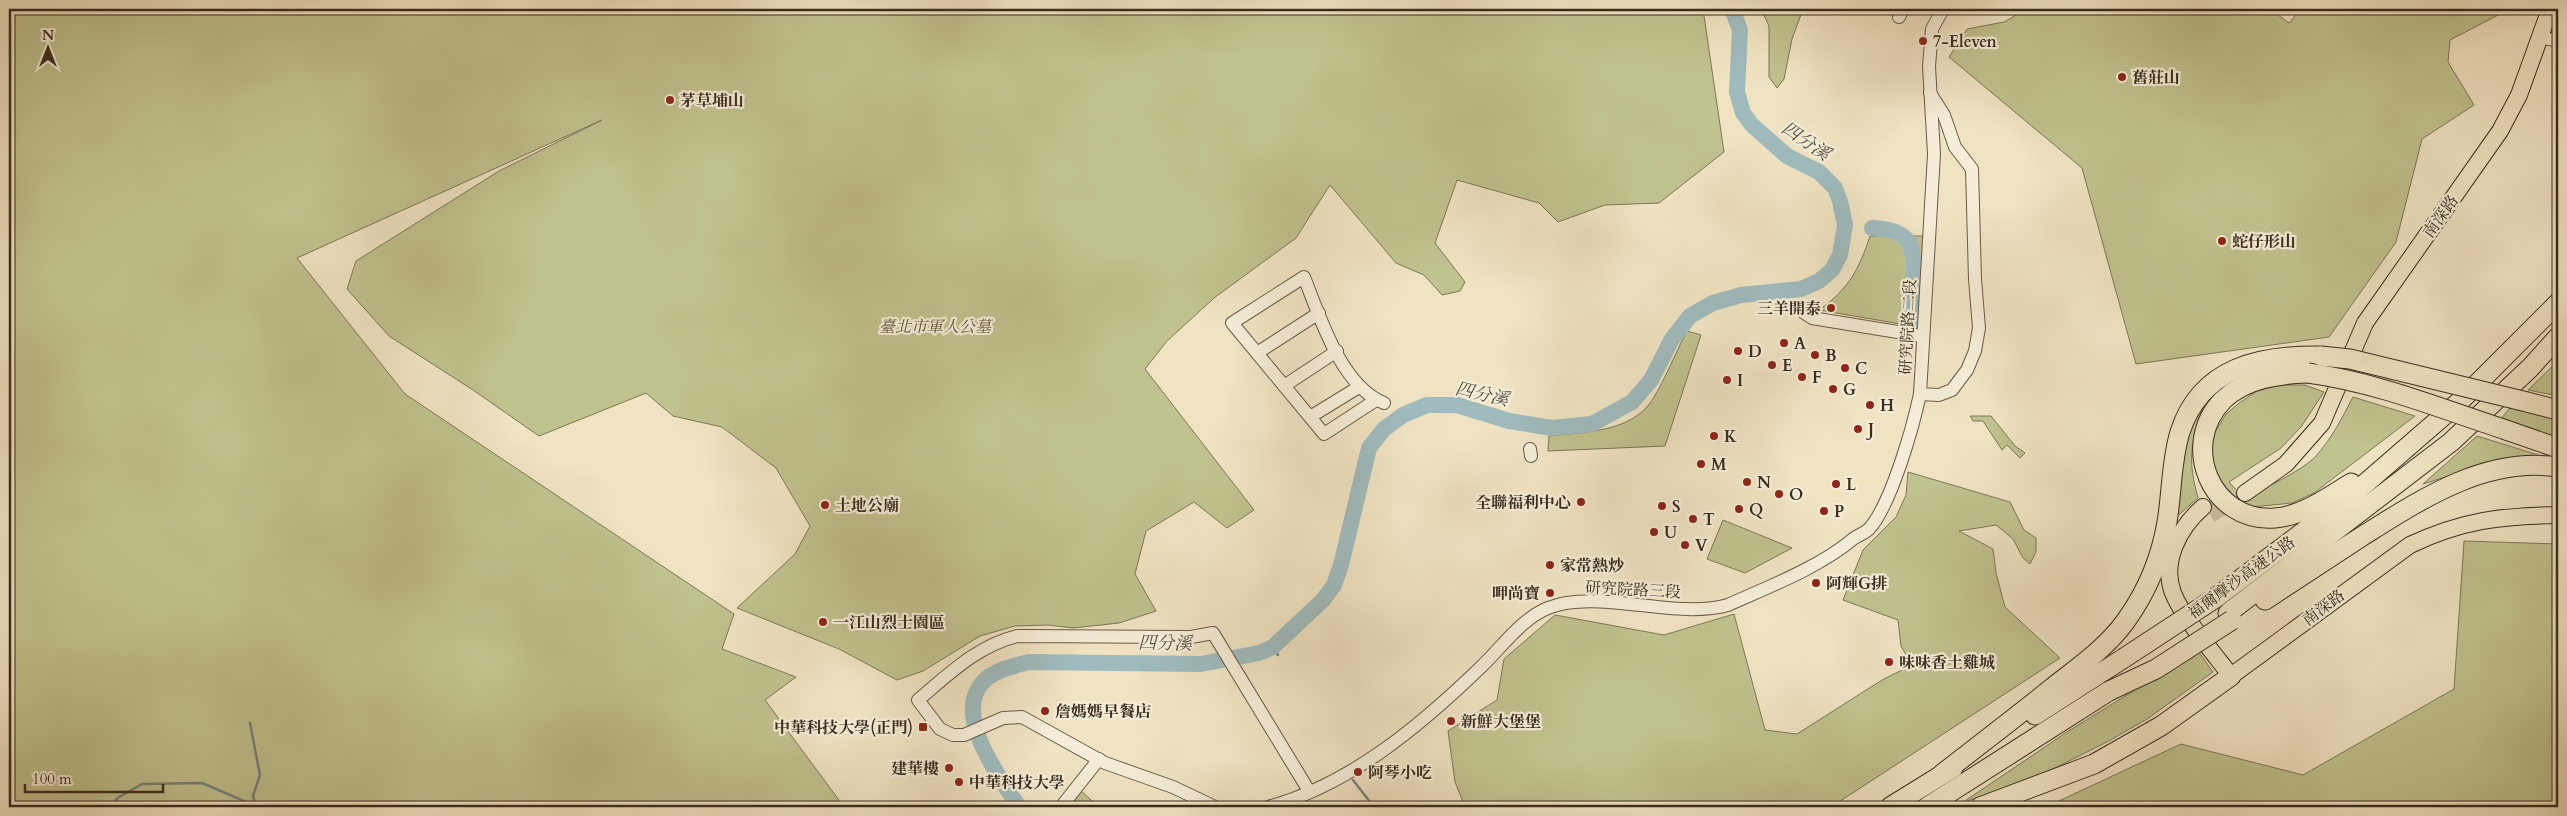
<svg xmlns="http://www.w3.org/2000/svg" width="2567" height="816" viewBox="0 0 2567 816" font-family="Cardo,'Noto Serif TC',serif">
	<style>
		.green { fill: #c0c28f; stroke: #7c7756 }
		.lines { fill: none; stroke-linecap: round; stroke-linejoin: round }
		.stream { stroke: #76827e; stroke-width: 2.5 }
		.river { stroke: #9fbbbe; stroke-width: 16 }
		.major-tunnel { stroke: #cbbea1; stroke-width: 16; stroke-dasharray: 16 8; stroke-linecap: butt }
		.minor-casing { stroke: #675a47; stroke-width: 14 }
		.major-casing { stroke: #392c1e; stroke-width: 18 }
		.highway-casing { stroke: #392c1e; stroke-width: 21 }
		.minor { stroke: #f5edd7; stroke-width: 12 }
		.major { stroke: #f0e3c2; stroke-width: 16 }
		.highway { stroke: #f0e3c2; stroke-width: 19 }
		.highway-bridge-casing { stroke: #392c1e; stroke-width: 21; stroke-linecap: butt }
		.highway-bridge { stroke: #f0e3c2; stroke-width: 19 }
		.poi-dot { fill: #8f2418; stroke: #f5edd7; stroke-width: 2 }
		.labels { text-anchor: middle; stroke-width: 4.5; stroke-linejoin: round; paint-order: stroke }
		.poi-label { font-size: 16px; font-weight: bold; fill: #392c1e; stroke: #f5edd7; text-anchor: start }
		.street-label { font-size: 16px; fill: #392c1e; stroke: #f5edd7 }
		.park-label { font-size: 16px; font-style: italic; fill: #5b523a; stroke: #f5edd7 }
		.water-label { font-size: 18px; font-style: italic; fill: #525046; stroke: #f5edd7 }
	</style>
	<rect width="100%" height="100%" fill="#f0e3c2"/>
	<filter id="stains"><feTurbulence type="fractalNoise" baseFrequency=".004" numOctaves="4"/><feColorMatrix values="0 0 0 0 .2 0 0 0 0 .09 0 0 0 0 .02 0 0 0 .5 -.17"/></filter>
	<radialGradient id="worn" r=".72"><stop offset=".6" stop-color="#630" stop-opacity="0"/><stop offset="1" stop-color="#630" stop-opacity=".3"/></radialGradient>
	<g class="green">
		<path d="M9,9H1703L1724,152L1659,203L1605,205L1558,222L1539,203L1457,180L1435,243L1465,282L1460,291L1442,295L1424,275L1396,263L1330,185L1296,238L1214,298L1167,341L1145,369L1254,510L1227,528L1194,502L1146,531L1135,574L1156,611L1119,623L1073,628L1048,625L1015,626L980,636L923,671L897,680L839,649L737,608L795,554L810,526L776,468L722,427L673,416L646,393L539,436L473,390L389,336L347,289L356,261L499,171L602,120L297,258L405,394L734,614L722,649L796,677L765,700L844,807H9Z"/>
		<path d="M1761,9H1803L1792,39L1784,79L1777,88L1769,77V26Z"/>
		<path d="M2027,9H2270L2289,23L2301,9H2503L2502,13L2450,40L2448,62L2474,105L2422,139L2396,242L2329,337L2136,364L2082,168L1949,57L1967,29L2004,22Z"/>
		<path d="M1870,236H1926L1918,327L1819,310C1849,289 1859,269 1870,236Z"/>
		<path d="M1687,331L1701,335L1665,446L1548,451L1549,436C1581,432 1623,433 1647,407C1660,392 1676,351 1687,331Z"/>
		<path d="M2558,361V396L2528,390Z"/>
		<path d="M2280,385H2305L2324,392L2301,427L2281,448L2229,482L2243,497C2261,491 2303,470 2316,456C2332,438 2342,418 2353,397L2415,416L2314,493L2292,503L2252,507L2226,495L2212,473V437L2226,414L2239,403L2257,391Z"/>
		<path d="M2510,408L2558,418V440L2500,420Z"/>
		<path d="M2202,409C2190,446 2188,461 2198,498L2174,519C2178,483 2177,438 2202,409Z"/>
		<path d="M1970,416H1991L2015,446L2025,453L2020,458L2007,445L2002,450L1983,421H1973Z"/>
		<path d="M2477,436L2548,458L2468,470L2423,484Z"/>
		<path d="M1908,472L2010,502L2024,530L2036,538V552L2030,564L2023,558L2013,539L1996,525L1959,531L1993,549L1996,573L2005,607L2060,658L1831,807H1465L1455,782L1448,731L1497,700L1504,659L1555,615L1664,635L1734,614L1765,730L1797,734L1882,680L1912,665L1901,646L1898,620L1843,600L1863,550L1896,517L1906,495Z"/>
		<path d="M1723,520L1792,548L1745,573L1707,559Z"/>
		<path d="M2464,541L2558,544V807H2046L2181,744L2303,775L2454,689Z"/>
		<path d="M2198,651L2213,672L2147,719L2107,742L2043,774L1962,803L2067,732Z"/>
		<path d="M1080,790L1099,807H1070Z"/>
	</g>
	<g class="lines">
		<g class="stream">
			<path d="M1273,647L1278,655"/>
			<path d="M250,723L260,775L253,796L256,806"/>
			<path d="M1353,780L1374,807"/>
			<path d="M99,807L112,804L119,797L142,784L202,783L258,807"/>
		</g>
		<g class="river">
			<path d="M1872,228C1884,229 1900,230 1908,241C1918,256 1913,304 1913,323"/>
			<path d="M1019,807C1000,778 952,715 983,682C994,670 1014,666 1029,662L1201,664L1259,653L1273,647L1323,600L1334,585L1341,565L1369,448L1384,429L1403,415L1427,405H1457L1509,421L1552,428L1592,424L1632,402L1651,380L1672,339L1690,316L1713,303L1741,295L1801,289L1819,281L1832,270L1840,255L1845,225L1840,201L1835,188L1819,172L1787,156L1752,125L1743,113L1737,92L1740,30L1732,9"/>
		</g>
		<path class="major-tunnel" d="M2210,515L2245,493"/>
		<g class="minor-casing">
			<g id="minor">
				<path d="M1899,17L1903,9"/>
				<path d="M2540,37L2558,41"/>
				<path d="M1803,312L1812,318L1922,336"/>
				<path d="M1257,353L1319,313"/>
				<path d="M1284,386L1337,351"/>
				<path d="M1920,394L1939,395L1952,390L1967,370L1975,351L1979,328L1975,279L1972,169L1955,147L1944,115L1930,93"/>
				<path d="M1376,400L1324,434L1232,323L1304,277C1320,317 1341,386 1384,403"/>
				<path d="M1310,417L1359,387"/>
				<path d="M1530,449L1531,456"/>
				<path d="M1061,807L1099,759"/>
				<path d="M1215,807L1173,787L1105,763L1022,717L1003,718L964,735H953L940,729L918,700C949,674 977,646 1017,636L1191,637L1213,633L1309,791"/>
				<path d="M1268,807C1350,785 1421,725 1481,667C1502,647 1521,619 1548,608C1597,588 1674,620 1728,605C1768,587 1820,567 1853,539C1858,535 1864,534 1869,529C1891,505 1913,427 1920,394L1934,154L1929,66L1932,29L1943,9"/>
			</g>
		</g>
		<g class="major-casing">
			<g id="major">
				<path d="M2245,493L2286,464L2322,423L2365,323L2500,131L2519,95L2550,9"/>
				<path d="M2203,507C2180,527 2161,561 2173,593C2182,616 2215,655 2231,676L2410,545C2463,520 2501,516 2558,515"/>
			</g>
		</g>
		<g class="highway-casing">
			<g id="highway">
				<path d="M2308,373C2279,374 2246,378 2223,400C2179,445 2211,523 2275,518C2302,516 2329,497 2351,483"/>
				<path d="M2527,402L2558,410"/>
				<path d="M2506,430L2558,448"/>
				<path d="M2217,597L2352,495L2457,404L2558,303"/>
				<path d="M2265,600C2297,579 2329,558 2361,537C2420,500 2485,456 2558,467"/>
				<path d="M2228,613L2451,442L2530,368L2558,337"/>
				<path d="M2035,715L2124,658"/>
				<path d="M1942,774C1979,745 2016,717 2052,688C2077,668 2106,648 2125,622C2146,593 2161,558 2167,522C2172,493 2171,461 2180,432C2201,367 2260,355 2321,356"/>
				<path d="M1890,807L1953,768"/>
				<path d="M1927,807L2109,691"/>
				<path d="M1980,807L2094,764L2161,726L2231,676"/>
			</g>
		</g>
		<use href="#minor" class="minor"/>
		<use href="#major" class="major"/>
		<use href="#highway" class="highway"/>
		<g class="highway-bridge-casing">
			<g id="highway-bridge">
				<path d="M2321,356L2350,359L2527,402"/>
				<path d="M2308,373C2376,382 2442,409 2506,430"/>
				<path d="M2124,658L2217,597"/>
				<path d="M2109,691L2156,669L2232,620"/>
			</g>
		</g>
		<use href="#highway-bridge" class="highway-bridge"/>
	</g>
	<g class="poi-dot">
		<circle cx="1923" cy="41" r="5"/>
		<circle cx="2122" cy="77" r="5"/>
		<circle cx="670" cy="100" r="5"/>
		<circle cx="2222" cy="241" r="5"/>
		<circle cx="1831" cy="308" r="5"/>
		<circle cx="1784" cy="343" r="5"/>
		<circle cx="1738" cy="351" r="5"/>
		<circle cx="1815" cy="355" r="5"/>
		<circle cx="1772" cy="365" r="5"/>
		<circle cx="1845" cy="368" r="5"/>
		<circle cx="1802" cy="377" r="5"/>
		<circle cx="1727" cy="380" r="5"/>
		<circle cx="1833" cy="389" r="5"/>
		<circle cx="1870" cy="405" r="5"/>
		<circle cx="1858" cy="429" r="5"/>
		<circle cx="1714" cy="436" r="5"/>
		<circle cx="1701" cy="464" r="5"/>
		<circle cx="1747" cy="482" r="5"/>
		<circle cx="1836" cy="484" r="5"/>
		<circle cx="1779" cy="494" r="5"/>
		<circle cx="1581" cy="502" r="5"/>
		<circle cx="825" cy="505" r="5"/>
		<circle cx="1662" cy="506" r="5"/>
		<circle cx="1739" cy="509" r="5"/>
		<circle cx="1824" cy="511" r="5"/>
		<circle cx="1693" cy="519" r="5"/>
		<circle cx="1654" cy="532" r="5"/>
		<circle cx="1685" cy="545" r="5"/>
		<circle cx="1550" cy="565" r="5"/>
		<circle cx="1816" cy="583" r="5"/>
		<circle cx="1550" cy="593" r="5"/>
		<circle cx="823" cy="622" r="5"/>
		<circle cx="1889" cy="662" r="5"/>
		<circle cx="1045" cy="711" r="5"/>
		<circle cx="1451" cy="721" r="5"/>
		<rect x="918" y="722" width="10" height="10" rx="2.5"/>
		<circle cx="949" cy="768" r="5"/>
		<circle cx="1358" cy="772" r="5"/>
		<circle cx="959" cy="782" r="5"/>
	</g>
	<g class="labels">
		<g class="poi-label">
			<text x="1933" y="47">7-Eleven</text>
			<text x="2132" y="83">舊莊山</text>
			<text x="680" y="106">茅草埔山</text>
			<text x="2232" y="247">蛇仔形山</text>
			<text x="1821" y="314" text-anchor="end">三羊開泰</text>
			<text x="1794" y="349">A</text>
			<text x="1748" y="357">D</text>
			<text x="1825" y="361">B</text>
			<text x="1782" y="371">E</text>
			<text x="1855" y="374">C</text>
			<text x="1812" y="383">F</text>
			<text x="1737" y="386">I</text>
			<text x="1843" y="395">G</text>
			<text x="1880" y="411">H</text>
			<text x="1868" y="435">J</text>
			<text x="1724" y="442">K</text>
			<text x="1711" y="470">M</text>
			<text x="1757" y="488">N</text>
			<text x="1846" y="490">L</text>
			<text x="1789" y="500">O</text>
			<text x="1571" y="508" text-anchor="end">全聯福利中心</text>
			<text x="835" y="511">土地公廟</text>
			<text x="1672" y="512">S</text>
			<text x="1749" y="515">Q</text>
			<text x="1834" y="517">P</text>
			<text x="1703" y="525">T</text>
			<text x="1664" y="538">U</text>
			<text x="1695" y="551">V</text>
			<text x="1560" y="571">家常熱炒</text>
			<text x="1826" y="589">阿輝G排</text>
			<text x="1540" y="599" text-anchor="end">呷尚寶</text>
			<text x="833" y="628">一江山烈士園區</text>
			<text x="1899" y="668">味味香土雞城</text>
			<text x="1055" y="717">詹媽媽早餐店</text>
			<text x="1461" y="727">新鮮大堡堡</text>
			<text x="913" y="733" text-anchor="end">中華科技大學(正門)</text>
			<text x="939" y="774" text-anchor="end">建華樓</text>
			<text x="1368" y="778">阿琴小吃</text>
			<text x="969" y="788">中華科技大學</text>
		</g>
		<g class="street-label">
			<text transform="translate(2440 216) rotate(-54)" y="6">南深路</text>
			<text transform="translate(1907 327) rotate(-87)" y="6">研究院路二段</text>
			<text transform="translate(2241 577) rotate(-36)" y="6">福爾摩沙高速公路</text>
			<text transform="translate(1633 589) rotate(3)" y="6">研究院路三段</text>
			<text transform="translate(2323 607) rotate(-37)" y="6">南深路</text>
		</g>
		<g class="park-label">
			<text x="935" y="332">臺北市軍人公墓</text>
		</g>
		<g class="water-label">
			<text transform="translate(1806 141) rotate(34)" y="6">四分溪</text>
			<text transform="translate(1482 394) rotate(13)" y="6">四分溪</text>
			<text transform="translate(1165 643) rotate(1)" y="6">四分溪</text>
		</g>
	</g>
	<rect width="2567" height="816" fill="none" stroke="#f0e3c2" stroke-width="30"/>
	<rect x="10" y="10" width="2547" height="796" fill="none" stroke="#392c1e" stroke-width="2.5"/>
	<rect x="15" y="15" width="2537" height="786" fill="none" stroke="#392c1e"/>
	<g transform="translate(48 48)" stroke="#f5edd7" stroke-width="4" paint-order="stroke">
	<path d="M0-4L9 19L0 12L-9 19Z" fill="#392c1e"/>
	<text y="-8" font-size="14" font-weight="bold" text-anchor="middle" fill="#392c1e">N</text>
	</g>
	<path d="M25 784v8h138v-8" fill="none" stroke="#392c1e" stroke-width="2.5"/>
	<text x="32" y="784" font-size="15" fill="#392c1e" stroke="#f5edd7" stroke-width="4" paint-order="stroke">100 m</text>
	<rect width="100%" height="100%" filter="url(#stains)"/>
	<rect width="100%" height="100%" fill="url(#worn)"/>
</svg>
